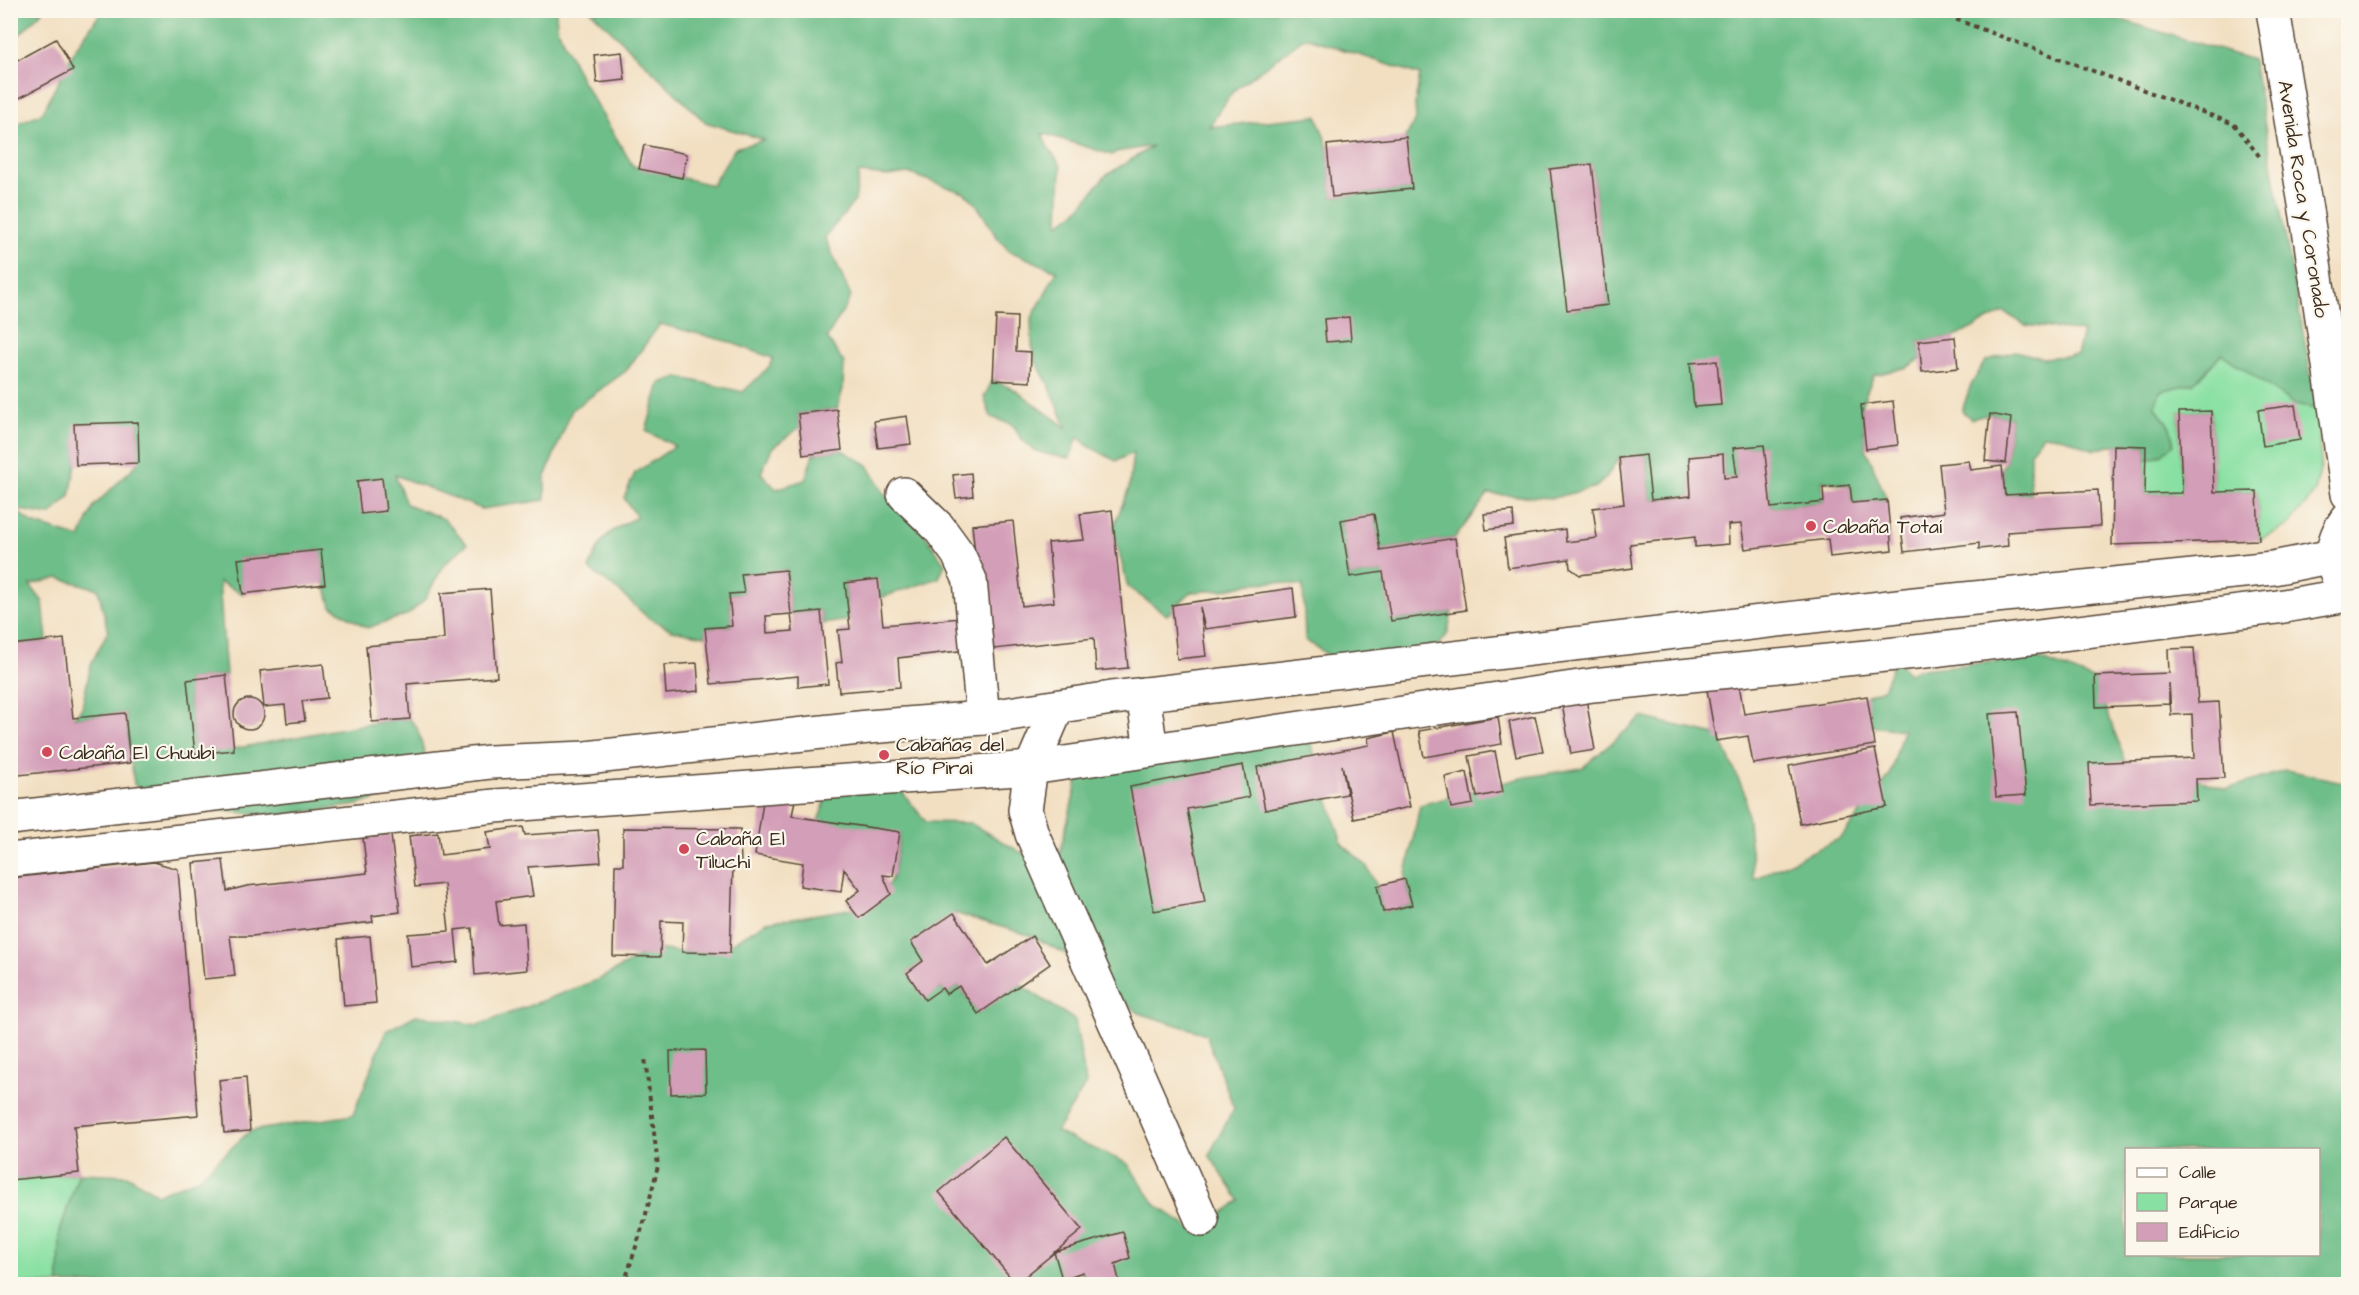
<svg xmlns="http://www.w3.org/2000/svg" width="2359" height="1295" viewBox="0 0 2359 1295" font-family="'Architects Daughter',sans-serif">
	<style>
		.green { fill: #89e0a3; stroke: #628560; stroke-width: 1.5 }
		.forest { fill: #6ebe89; stroke: #547454; stroke-width: 1.5; fill-rule: evenodd }
		.building { fill: #d39eb7 }
		.lines { fill: none; stroke-linecap: round; stroke-linejoin: round }
		.minor-casing { stroke: #564536; stroke-width: 36 }
		.major-casing { stroke: #564536; stroke-width: 36 }
		.path { stroke: #564536; stroke-width: 4; stroke-dasharray: 4.5 4.5; stroke-linecap: butt }
		.minor { stroke: #fff; stroke-width: 33 }
		.major { stroke: #fff; stroke-width: 33 }
		.poi-dot { fill: #d1495b; stroke: #fbf7ec; stroke-width: 2 }
		.labels { text-anchor: middle; stroke-width: 4.5; stroke-linejoin: round; paint-order: stroke }
		.street-label { font-size: 20px; fill: #3b2a1e; stroke: #fbf7ec }
		.poi-label { font-size: 20px; fill: #3b2a1e; stroke: #fbf7ec; text-anchor: start }
	</style>
	<rect width="100%" height="100%" fill="#fbf7ec"/>
	<filter id="ink" filterUnits="userSpaceOnUse"><feTurbulence type="fractalNoise" baseFrequency=".0167" numOctaves="2"/><feDisplacementMap in="SourceGraphic" scale="12" xChannelSelector="R" yChannelSelector="G"/><feConvolveMatrix kernelMatrix="1 2 1 2 8 2 1 2 1" color-interpolation-filters="sRGB"/></filter>
	<filter id="wash" filterUnits="userSpaceOnUse"><feTurbulence type="fractalNoise" baseFrequency=".008" numOctaves="4" result="noise"/><feDisplacementMap in="SourceGraphic" scale="24" xChannelSelector="R" yChannelSelector="G"/><feGaussianBlur stdDeviation="1.35" result="paint"/><feColorMatrix in="noise" values="0 0 0 0 0 0 0 0 0 0 0 0 0 0 0 0 0 1.4 0 .05"/><feComposite in="paint" operator="in"/></filter>
	<g filter="url(#wash)">
		<rect width="100%" height="100%" fill="#f2dfc1"/>
		<g class="green">
			<path d="M2222,354L2295,405L2317,409L2321,465L2315,492L2289,525L2259,540L2257,491L2214,492L2211,411L2179,412L2182,493L2145,494L2146,460L2162,454L2170,427L2155,406L2160,391L2194,382Z"/>
			<path d="M79,1173L60,1231L59,1284H11V1180Z"/>
		</g>
		<g class="forest">
			<path d="M11,10L43,11L11,43L10,11Z"/>
			<path d="M102,11H556L557,28L582,81L633,166L712,185L735,148L765,140L705,122L591,11H2092L2253,60L2317,409L2295,405L2222,354L2194,383L2160,391L2155,406L2170,427L2174,444L2162,454L2146,460V446L2114,445L2094,450L2065,438L2043,435L2030,452V494L2005,495L2002,466L2006,463L2011,418L1990,414L1971,419L1962,411L1970,387L1985,361L2015,351L2042,358L2077,355L2083,332L2025,325L2004,312L1955,337L1919,341L1921,359L1908,367L1874,375L1861,405L1866,449L1887,500L1852,503L1850,485L1822,481L1824,502L1771,508L1763,445L1734,448L1737,477L1724,478L1723,454L1689,457L1691,496L1651,500L1646,455L1619,458L1606,478L1596,487L1553,498L1488,494L1455,538L1380,550L1374,514L1341,520L1350,577L1383,572L1391,621L1452,612L1447,635L1433,651L1340,663L1305,640L1303,586L1276,582L1251,583L1224,590L1191,592L1167,615L1128,587L1113,528L1129,488L1133,453L1116,461L1088,446L1078,437L1070,458C1043,455 1026,452 1013,425L991,417L984,397L993,380L1017,391L1067,428L1049,385L1036,362L1032,345L1031,320L1057,271L1009,251L997,237L975,202L964,193L908,173L888,176L859,173L855,201L825,237L851,297L827,338L844,363L843,389L837,409L798,414L800,427L772,448L761,473L776,489L805,480L813,454L842,450L868,465L884,493L902,515L922,531L945,564L939,578L880,598L845,583L849,620L823,624L821,611L791,614L786,570L742,574L744,593L729,594L732,626L706,628V636L672,630L647,617L619,591L589,569C601,537 607,532 637,517L624,498L635,473L675,446L646,431L660,383L678,377L743,392L769,367L773,358L726,341L660,324L626,371L572,410L545,477V500L482,509L395,475L406,504L444,519L467,544L444,565L425,599L409,614L367,628L331,606L325,584L320,550L239,559L243,594L219,582L226,675L187,680L195,754C267,746 338,725 410,719L417,728L426,758L410,783L396,793L357,805L274,816L219,810L167,816L134,784L125,713L73,718L82,708L91,664L108,631L98,589L58,578L30,585L43,602L47,641L11,645L10,127L42,113L76,48ZM1305,37L1420,75L1415,104L1416,118L1406,137L1411,189L1332,197L1327,145L1317,116L1209,127L1233,91ZM1042,133L1112,155L1116,152L1153,146L1105,176L1079,209L1059,224L1061,166L1047,146ZM1592,164L1608,305L1568,310L1550,169ZM138,423V463L94,506L80,538L32,523L14,509L50,515L70,496L76,465L75,424Z"/>
			<path d="M2037,658L2095,680L2127,765L2196,779L2227,789L2287,770L2348,783V1284H59L60,1231L79,1173L127,1175L157,1194L197,1179L250,1131L353,1115L386,1031L416,1015L478,1025L600,979L653,949L682,952H717L767,922L876,905L893,876L900,833L818,821L829,791L898,787L926,822L970,823L1055,872L1082,763L1304,721L1342,844L1366,865L1377,886L1383,912L1412,905L1405,879L1420,805L1521,778L1582,768L1642,717L1719,736L1745,794L1754,879L1841,838L1890,775L1903,730L1872,726L1866,696L1883,689L1895,660L1909,673L1920,669ZM954,913L1032,936L1070,956L1139,1013L1206,1034L1234,1108L1209,1155L1239,1200L1198,1234L1155,1204L1127,1163L1056,1132L1086,1084L1075,1020L1019,984L978,1014L959,986L946,994L942,988L925,999L907,973L923,961ZM2126,1150H2318V1254H2126Z"/>
		</g>
		<g id="blocks">
			<g class="building">
				<path d="M56,39L73,70L10,103V64Z"/>
				<path d="M622,52L625,80L597,83L594,55Z"/>
				<path d="M1406,137L1412,189L1332,197L1327,145Z"/>
				<path d="M644,145L687,154L682,178L639,169Z"/>
				<path d="M1592,164L1608,305L1567,310L1550,169Z"/>
				<path d="M996,316L1017,317L1016,351L1031,352L1030,382L993,380Z"/>
				<path d="M1349,317L1351,340L1326,342L1324,319Z"/>
				<path d="M1955,337L1958,368L1922,372L1919,341Z"/>
				<path d="M1717,361L1721,405L1694,407L1690,363Z"/>
				<path d="M1893,401L1898,445L1866,449L1861,405Z"/>
				<path d="M2295,405L2300,440L2263,446L2258,410Z"/>
				<path d="M837,409L842,450L803,455L798,414Z"/>
				<path d="M2211,411L2214,492L2257,491L2259,540L2112,545L2114,445L2146,446L2145,494L2182,493L2179,412Z"/>
				<path d="M1990,414L2011,418L2006,463L1985,461Z"/>
				<path d="M907,416L911,444L878,448L874,421Z"/>
				<path d="M138,422L139,463L76,465L74,424Z"/>
				<path d="M1764,445L1771,508L1824,502L1823,488L1850,485L1852,503L1887,500L1892,550L1830,557L1828,539L1745,549L1741,524L1728,525L1729,544L1695,547V537L1630,544L1633,568L1580,575L1570,568L1569,559L1508,568L1504,538L1565,529L1566,542L1597,538L1593,508L1624,504L1619,458L1646,455L1651,500L1691,496L1689,457L1723,454L1724,478L1737,477L1733,448Z"/>
				<path d="M1969,461L1971,470L2002,466L2005,495L2098,490L2100,526L2007,532L2008,546L1979,549V543L1904,552L1900,518L1944,512L1939,464Z"/>
				<path d="M971,473L973,496L956,498L953,475Z"/>
				<path d="M382,478L386,511L361,514L357,481Z"/>
				<path d="M1112,510L1128,668L1096,671L1094,638L985,650L972,525L1013,521L1022,606L1054,602L1048,543L1084,540L1080,514Z"/>
				<path d="M1513,511L1514,526L1486,530L1484,514Z"/>
				<path d="M1374,514L1380,550L1455,538L1466,610L1391,621L1383,572L1350,577L1341,520Z"/>
				<path d="M321,550L325,584L243,594L238,559Z"/>
				<path d="M786,570L791,614L766,616L767,633L793,631L791,614L821,611L828,684L798,687V676L711,684L705,628L732,626L729,594L744,593L741,574Z"/>
				<path d="M878,579L883,625L972,617L976,649L898,658L900,687L839,692L836,663L842,662L838,630L850,629L845,583Z"/>
				<path d="M1293,588L1296,617L1205,629L1200,607L1206,656L1177,659L1172,605Z"/>
				<path d="M490,589L497,677L407,684L410,719L372,722L366,646L444,639L441,593Z"/>
				<path d="M64,639L73,718L125,713L130,763L10,776V645Z"/>
				<path d="M2194,648L2198,703L2219,702L2224,778L2196,779L2197,801L2091,805L2089,763L2194,758L2192,714L2171,715L2169,683V704L2096,707L2095,676L2169,673L2168,649Z"/>
				<path d="M697,663L699,691L666,694L664,665Z"/>
				<path d="M323,664L327,698L302,701L305,721L287,723L285,705L264,707L260,671Z"/>
				<path d="M226,675L234,750L195,754L187,680Z"/>
				<path d="M1739,684L1744,714L1867,696L1875,745L1753,764L1748,736L1716,741L1707,690Z"/>
				<circle cx="249" cy="714" r="15"/>
				<path d="M1586,699L1595,750L1571,754L1562,704Z"/>
				<path d="M2018,712L2026,795L1996,797L1989,714Z"/>
				<path d="M1535,716L1543,751L1516,756L1509,722Z"/>
				<path d="M1498,717L1502,744L1424,757L1419,731Z"/>
				<path d="M1394,732L1410,807L1354,819L1342,765L1347,794L1265,810L1257,767L1369,745L1368,738Z"/>
				<path d="M1875,749L1887,807L1800,824L1789,766Z"/>
				<path d="M1495,751L1503,792L1477,797L1469,756Z"/>
				<path d="M1243,765L1249,797L1187,809L1205,902L1154,911L1130,787Z"/>
				<path d="M1467,772L1473,804L1451,808L1445,777Z"/>
				<path d="M764,795L795,800L792,816L900,832L893,876L883,875L891,894L859,918L846,901L860,890L844,869L841,892L800,886L803,863L755,855Z"/>
				<path d="M523,827L525,835L598,830L601,862L528,867L533,896L496,901L499,925L524,923L527,970L475,975L472,928L455,930L458,962L411,967L408,934L449,931L444,884L415,887L409,836L438,833L441,855L490,849L487,832Z"/>
				<path d="M623,828L740,829L741,866L733,867L730,953L682,952L683,922L661,921L660,957L613,956L615,865H623Z"/>
				<path d="M391,835L400,912L372,916L373,922L252,936H230L235,976L204,979L193,863L223,860L227,891L247,886L367,873L363,838Z"/>
				<path d="M154,862L178,869L198,1115L74,1126L79,1173L10,1180V878Z"/>
				<path d="M1405,879L1412,905L1383,912L1377,886Z"/>
				<path d="M954,913L988,965L1032,936L1050,964L978,1014L959,986L946,994L942,988L925,1000L907,973L923,961L911,942Z"/>
				<path d="M370,936L376,1003L344,1006L338,939Z"/>
				<path d="M705,1050L706,1093L671,1094L670,1051Z"/>
				<path d="M246,1077L250,1131L224,1133L219,1080Z"/>
				<path d="M1004,1137L1082,1230L1016,1284L939,1192Z"/>
				<path d="M1123,1232L1130,1258L1115,1264L1120,1284H1086L1083,1272L1062,1279L1054,1252Z"/>
			</g>
		</g>
	</g>
	<g filter="url(#ink)">
		<use href="#blocks" fill-opacity="0" stroke="#564536" stroke-width="1.5"/>
		<g class="lines">
			<g class="minor-casing">
				<g id="minor">
					<path d="M904,494L939,528L958,554L970,580L983,718"/>
					<path d="M1143,694L1151,750"/>
					<path d="M1057,708L1031,768L1025,810L1032,834L1202,1220"/>
					<path d="M10,818L490,762L586,758L868,727L983,718L1112,698L1915,604L2273,568L2333,556"/>
					<path d="M10,860L495,806L1031,768L1593,685L1925,651L2278,607L2348,595"/>
				</g>
			</g>
			<g class="major-casing">
				<g id="major">
					<path d="M2273,10L2307,216L2348,494"/>
					<path d="M2348,518C2330,540 2327,569 2348,590"/>
				</g>
			</g>
			<g class="path">
				<path d="M1931,10L2234,124L2260,157"/>
				<path d="M624,1284L644,1222L658,1166L645,1058"/>
			</g>
			<use href="#minor" class="minor"/>
			<use href="#major" class="major"/>
		</g>
	</g>
	<g class="poi-dot">
		<circle cx="1811" cy="526" r="6"/>
		<circle cx="47" cy="752" r="6"/>
		<circle cx="884" cy="755" r="6"/>
		<circle cx="684" cy="849" r="6"/>
	</g>
	<g class="labels">
		<g class="street-label">
			<text transform="translate(2304 199) rotate(81)" y="7">Avenida Roca y Coronado</text>
		</g>
		<g class="poi-label">
			<text x="1823" y="533">Cabaña Totaí</text>
			<text x="896" y="751">Cabañas del<tspan x="896" dy="23">Río Pirai</tspan></text>
			<text x="59" y="759">Cabaña El Chuubi</text>
			<text x="696" y="845">Cabaña El<tspan x="696" dy="23">Tiluchi</tspan></text>
		</g>
	</g>
	<rect width="2359" height="1295" fill="none" stroke="#fbf7ec" stroke-width="36"/>
	<rect x="2125" y="1148" width="195" height="108" fill="#fbf7ec" stroke="#aea59a" stroke-width="1.5"/>
	<rect x="2137" y="1168" width="30" height="9" fill="#ffffff" stroke="#aea59a" stroke-width="1.5"/>
	<text x="2179" y="1178" font-size="18" fill="#3b2a1e">Calle</text>
	<rect x="2137" y="1193" width="30" height="18" fill="#89e0a3" stroke="#aea59a" stroke-width="1.5"/>
	<text x="2179" y="1208" font-size="18" fill="#3b2a1e">Parque</text>
	<rect x="2137" y="1223" width="30" height="18" fill="#d39eb7" stroke="#aea59a" stroke-width="1.5"/>
	<text x="2179" y="1238" font-size="18" fill="#3b2a1e">Edificio</text>
</svg>
